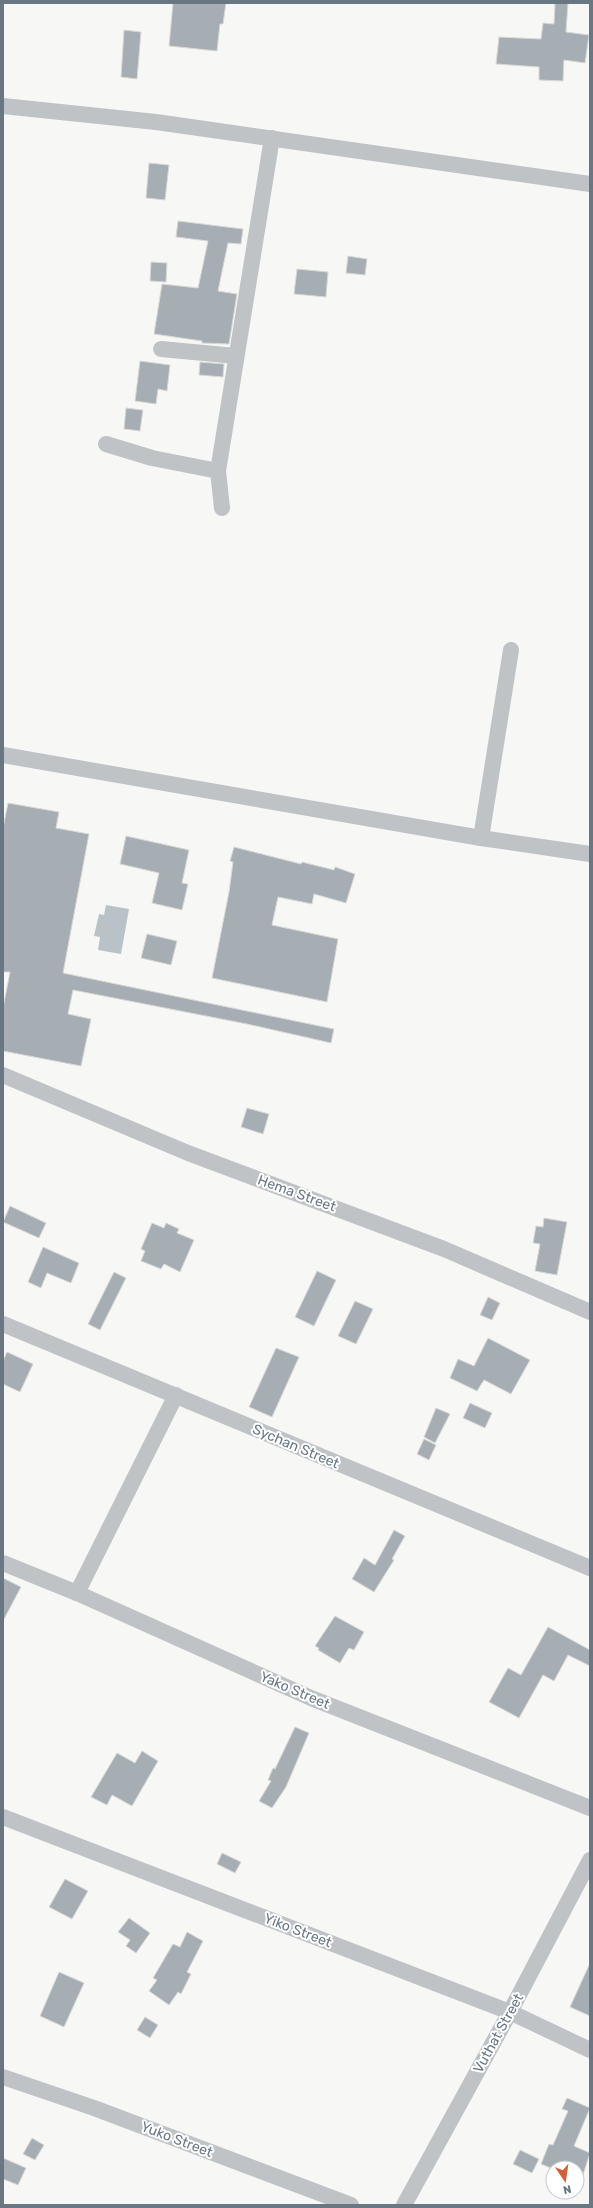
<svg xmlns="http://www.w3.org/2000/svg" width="593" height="2208" viewBox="0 0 593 2208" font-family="Rubik,sans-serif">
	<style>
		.water { fill: #b9c3c7 }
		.building { fill: #a7aeb3; stroke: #d9d9d7 }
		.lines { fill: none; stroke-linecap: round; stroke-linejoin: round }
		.minor { stroke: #bfc3c6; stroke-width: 16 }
		.labels { text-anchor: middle; stroke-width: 4; stroke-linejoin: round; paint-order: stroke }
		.street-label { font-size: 14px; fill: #697783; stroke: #fff }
	</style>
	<rect width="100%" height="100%" fill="#f7f7f5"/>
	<path class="water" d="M106,905L129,909L121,954L98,950L100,937L94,936L99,914L104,915Z"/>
	<g class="building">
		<path d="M173,3H226L223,24H220L217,51L169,46Z"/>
		<path d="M555,3H568L566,32L589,35L585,63L564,60L563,81L539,80V67L496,64L499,37L541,39L543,23L554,24Z"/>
		<path d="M124,30L141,32L137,79L121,77Z"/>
		<path d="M149,163L169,165L165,200L146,198Z"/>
		<path d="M178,221L243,229L241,244L228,243L218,291L237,294L229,344L202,343V341L154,334L162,284L198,288L208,241L176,237Z"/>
		<path d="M348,256L367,259L365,275L346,273Z"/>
		<path d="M151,262L167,263L166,282L150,281Z"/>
		<path d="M297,269L328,272L326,297L294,294Z"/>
		<path d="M140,361L170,365L167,391L158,389L156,404L135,401Z"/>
		<path d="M200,362L224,364L223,377L199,375Z"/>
		<path d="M126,408L143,410L140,431L124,429Z"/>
		<path d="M8,803L59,812L56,828L89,834L63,973L334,1029L331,1043L247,1024L73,990L68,1014L91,1019L81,1066L3,1051V1008L10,972H3V828Z"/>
		<path d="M126,836L189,850L182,883L188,884L182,910L152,903L159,873L120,864Z"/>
		<path d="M234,847L301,864L302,862L334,870L335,867L355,874L346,903L314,894L312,904L278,897L272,925L338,939L327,1002L212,978L229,892L233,862L230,861Z"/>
		<path d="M147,934L177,941L171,965L141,958Z"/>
		<path d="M247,1108L269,1114L263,1134L241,1127Z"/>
		<path d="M10,1206L46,1223L39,1238L3,1222Z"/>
		<path d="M544,1218L567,1222L557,1275L535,1271L540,1244L533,1243L536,1226L543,1227Z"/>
		<path d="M152,1223L164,1228L166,1223L179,1229L177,1233L194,1240L180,1272L164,1264L161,1269L141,1261L145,1251L141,1249Z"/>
		<path d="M43,1247L79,1263L71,1283L47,1273L41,1288L28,1282Z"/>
		<path d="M317,1271L336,1280L314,1326L295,1317Z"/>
		<path d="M114,1272L126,1278L100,1330L88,1324Z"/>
		<path d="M488,1297L500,1303L492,1320L480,1315Z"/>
		<path d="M355,1301L373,1309L356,1344L338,1336Z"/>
		<path d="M488,1338L530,1360L511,1394L484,1380L477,1391L450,1378L458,1359L474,1366Z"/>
		<path d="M276,1348L299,1357L272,1417L249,1407Z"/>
		<path d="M7,1352L33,1364L20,1392L3,1384V1361Z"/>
		<path d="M470,1403L492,1413L485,1428L463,1418Z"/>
		<path d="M436,1408L450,1414L435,1443L424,1437Z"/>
		<path d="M424,1439L436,1445L429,1460L417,1454Z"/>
		<path d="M394,1530L405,1536L392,1559L394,1560L374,1592L352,1579L364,1558L375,1565Z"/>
		<path d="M3,1578L21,1587L3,1621Z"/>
		<path d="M335,1616L364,1632L354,1650L349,1648L340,1663L318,1650L319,1648L315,1646Z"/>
		<path d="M548,1627L590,1650V1666L568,1655L554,1681L543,1675L519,1718L489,1702L508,1668L521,1675Z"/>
		<path d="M295,1727L309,1733L286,1787L272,1808L259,1801L271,1781L268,1780L273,1768L275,1769Z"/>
		<path d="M142,1751L158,1761L132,1806L112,1795L107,1805L91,1797L117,1753L135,1763Z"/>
		<path d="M222,1853L241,1862L235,1873L217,1864Z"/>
		<path d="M65,1879L88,1891L72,1919L49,1907Z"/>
		<path d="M129,1918L150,1933L136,1953L126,1946L130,1940L118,1932Z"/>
		<path d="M187,1932L203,1941L187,1972L191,1974L181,1994L178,1992L169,2005L149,1991L157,1980L153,1978L173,1944L180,1947Z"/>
		<path d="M590,1963V2016L570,2007Z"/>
		<path d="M59,1972L84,1983L64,2027L40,2016Z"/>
		<path d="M145,2017L158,2025L150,2038L137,2030Z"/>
		<path d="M567,2098L590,2108L574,2146L590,2153L581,2181L577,2179V2168L553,2169L541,2164L549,2144L553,2145L568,2111L562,2109Z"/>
		<path d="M32,2138L44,2145L35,2160L23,2154Z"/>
		<path d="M520,2150L539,2159L532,2173L513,2164Z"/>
		<path d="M3,2158L26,2168L18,2185L3,2179Z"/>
	</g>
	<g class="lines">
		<g class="minor">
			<path d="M3,106L156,122L590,184"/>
			<path d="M161,349L236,356"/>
			<path d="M106,444L152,458L218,471"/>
			<path d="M222,508L218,471L272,138"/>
			<path d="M3,755L481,838L590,854"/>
			<path d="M481,838L511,650"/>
			<path d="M3,1075L188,1153L444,1249L590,1312"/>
			<path d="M3,1324L590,1568"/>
			<path d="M3,1563L77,1593L311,1698L590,1808"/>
			<path d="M77,1593L176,1395"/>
			<path d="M3,1817L510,2012L590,2050"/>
			<path d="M3,2077L94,2108L351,2205"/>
			<path d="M404,2205L510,2012L590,1860"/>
		</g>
	</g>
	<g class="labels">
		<g class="street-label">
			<text transform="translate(297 1193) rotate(20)" y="5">Hema Street</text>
			<text transform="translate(296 1446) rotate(23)" y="5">Sychan Street</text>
			<text transform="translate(295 1690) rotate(23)" y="5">Yako Street</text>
			<text transform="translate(298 1930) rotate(21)" y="5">Yiko Street</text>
			<text transform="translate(498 2033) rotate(-61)" y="5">Vuthat Street</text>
			<text transform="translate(177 2139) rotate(21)" y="5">Yuko Street</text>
		</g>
	</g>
	<rect width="593" height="2208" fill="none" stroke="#697783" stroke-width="8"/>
	<g transform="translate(565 2180) rotate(167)"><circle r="19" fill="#ffffff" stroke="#c3c9cd"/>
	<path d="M0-3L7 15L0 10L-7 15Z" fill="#d35f39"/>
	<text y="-6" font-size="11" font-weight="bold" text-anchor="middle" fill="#697783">N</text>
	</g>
</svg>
